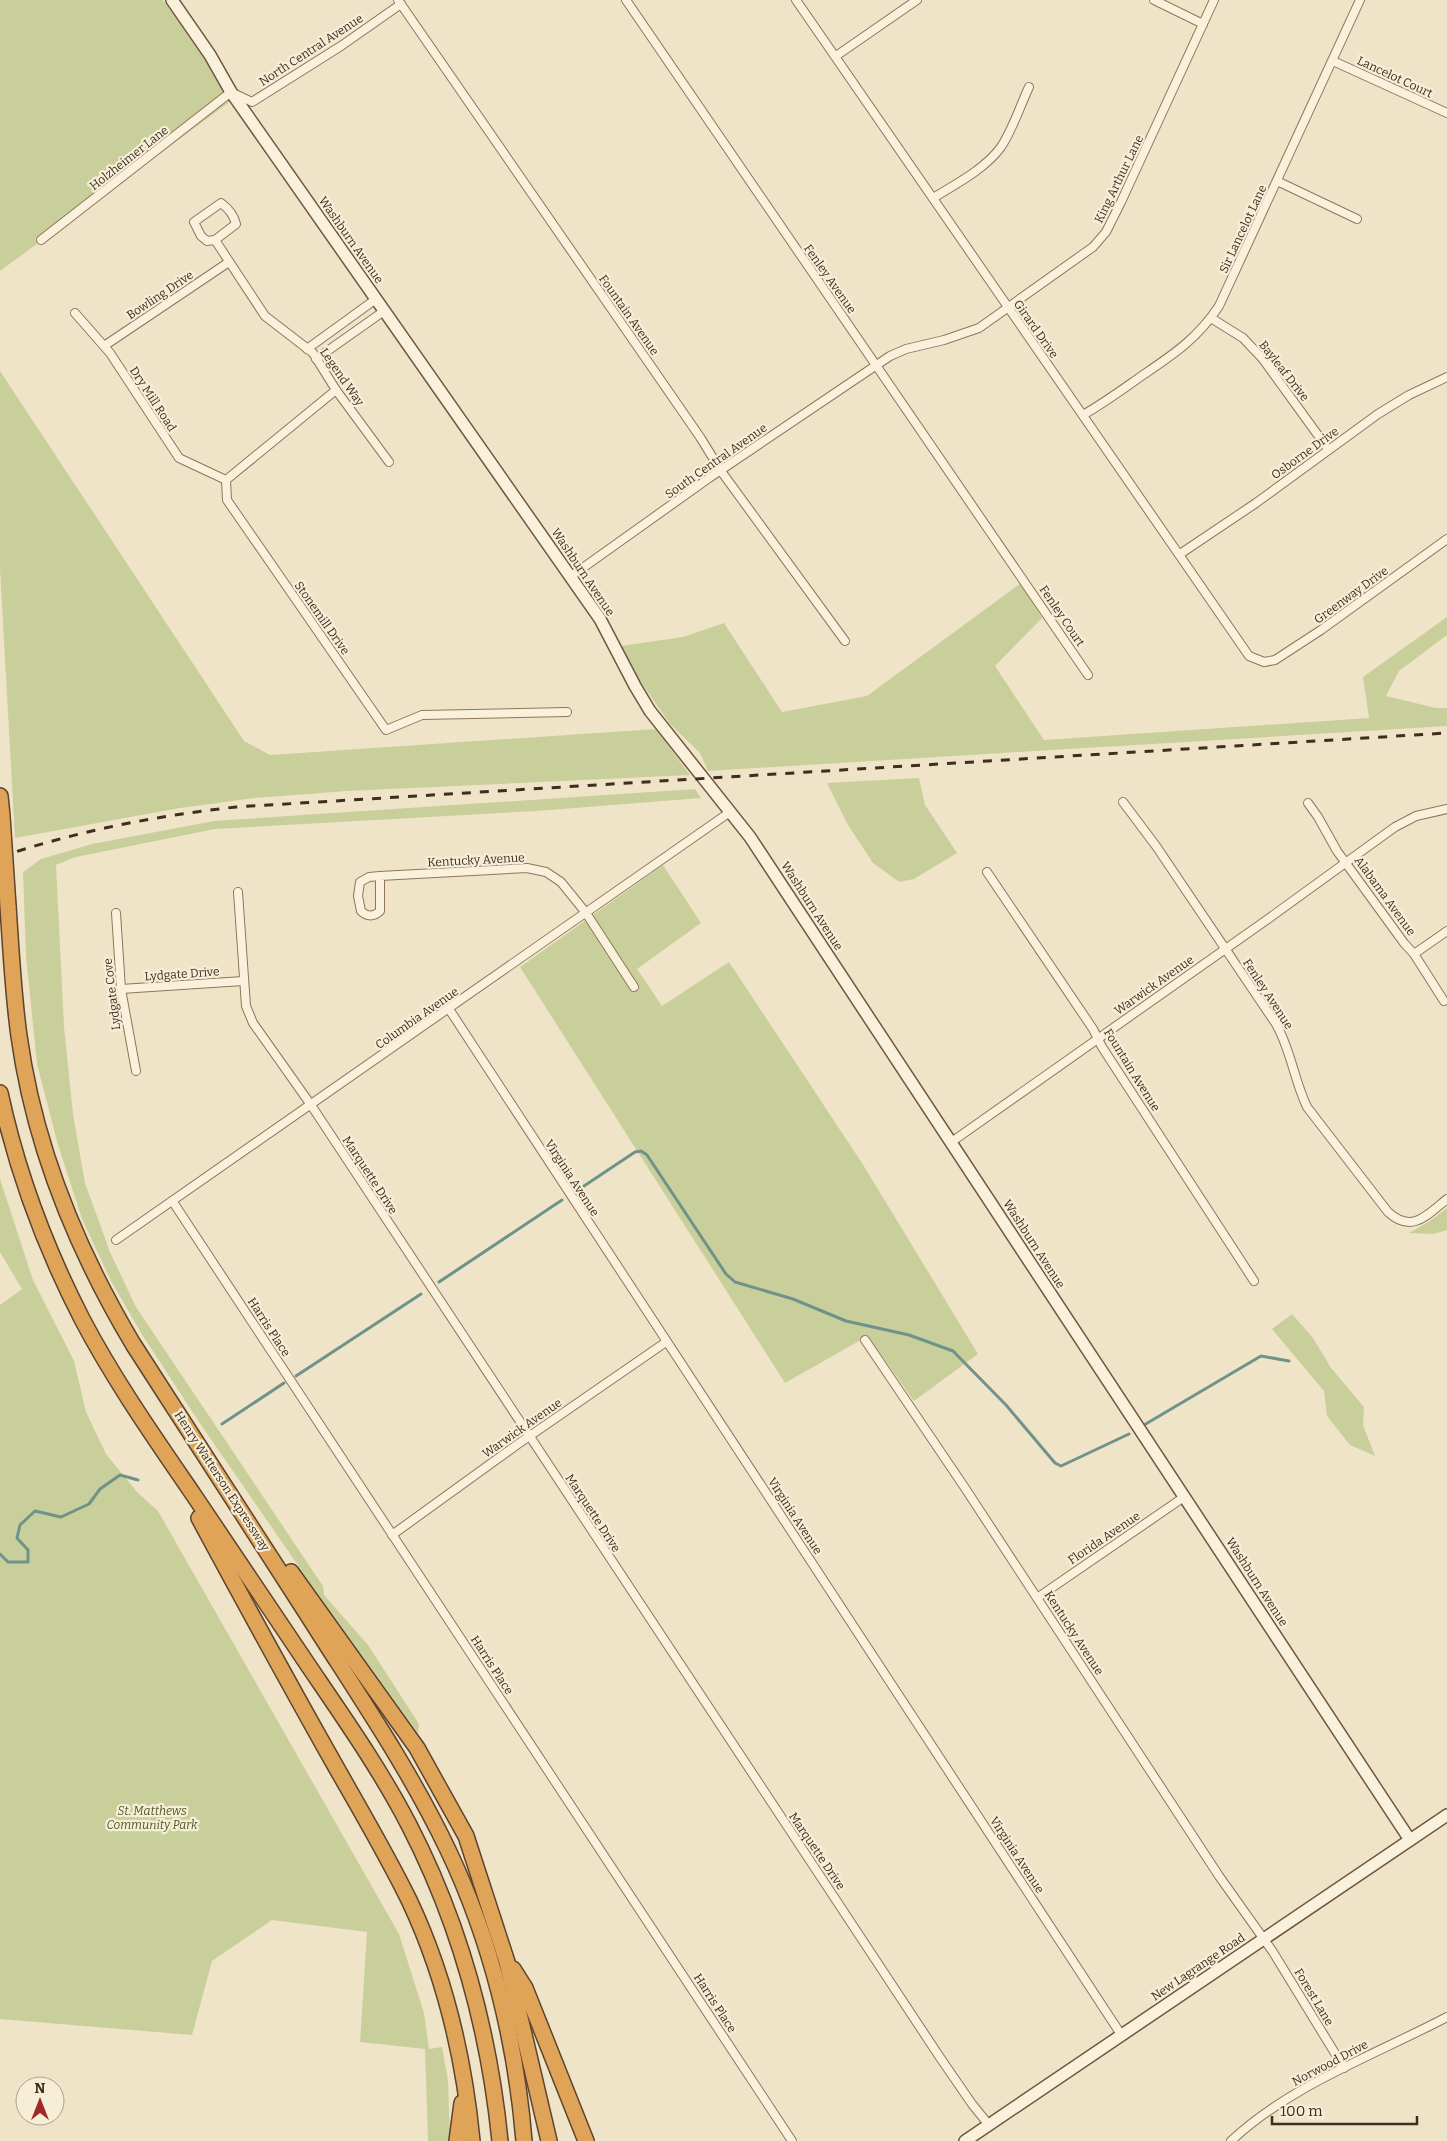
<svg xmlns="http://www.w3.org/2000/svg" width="1447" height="2141" viewBox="0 0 1447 2141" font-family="Bitter,serif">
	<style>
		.green { fill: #c9cf9b }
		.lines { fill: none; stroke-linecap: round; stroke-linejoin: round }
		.stream { stroke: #6f938a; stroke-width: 3 }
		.street-casing { stroke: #8d765c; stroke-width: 10 }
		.secondary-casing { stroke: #6f573f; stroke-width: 14 }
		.highway-casing { stroke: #5b4430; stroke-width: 18 }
		.street { stroke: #faf1dc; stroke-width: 8 }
		.secondary { stroke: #faf1dc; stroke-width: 11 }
		.highway { stroke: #e0a458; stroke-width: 15 }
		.rail { stroke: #3d2e20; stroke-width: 3; stroke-dasharray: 9 9; stroke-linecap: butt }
		.highway-bridge-casing { stroke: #5b4430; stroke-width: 18; stroke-linecap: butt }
		.highway-bridge { stroke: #e0a458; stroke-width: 15 }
		.labels { text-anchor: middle; stroke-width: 4.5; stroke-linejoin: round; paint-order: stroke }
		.street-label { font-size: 12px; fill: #3d2e20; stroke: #f7eed8 }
		.park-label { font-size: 12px; font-style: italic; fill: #4d5a26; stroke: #f7eed8 }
	</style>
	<rect width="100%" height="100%" fill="#f0e4c8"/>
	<g class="green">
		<path d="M0,0H163L235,98L0,271Z"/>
		<path d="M0,371L244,741L270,755L656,729L690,775L347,791L255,798L180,808L15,838L0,569Z"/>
		<path d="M1021,583L1042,618L995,666L1044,740L1369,718L1363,677L1447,617V635L1399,671L1386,696L1436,708H1447V726L708,771L700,753L670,724L636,675L621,646L683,637L724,623L782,712L867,696Z"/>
		<path d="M919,778L925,805L957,853L914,879L899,882L873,863L848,825L827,783Z"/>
		<path d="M695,789L701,798L537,811L215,829L76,857L56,865L64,1027L73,1114L85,1183L110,1252L136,1307L323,1586L324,1595L368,1645L419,1724L418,1733L313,1587L201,1425L141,1333L111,1281L82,1219L58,1145L37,1064L26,956L23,872L41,859L92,844L214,821Z"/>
		<path d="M663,865L701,923L637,969L662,1006L729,962L862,1163L978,1354L914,1401L868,1336L785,1383L520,967Z"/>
		<path d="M0,1179L33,1280L74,1361L86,1412L106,1454L137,1492L158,1511L399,1934L424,2013L429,2049L442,2047L448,2081L450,2141H428L425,2049L360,2042L367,1932L272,1920L212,1961L192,2035L0,2019V1305L22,1289L0,1252Z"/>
		<path d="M1447,1208V1230L1434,1234L1409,1233L1430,1221Z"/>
		<path d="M1292,1314L1313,1338L1331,1368L1364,1407L1363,1425L1375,1456L1350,1445L1327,1416L1324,1391L1272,1329Z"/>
	</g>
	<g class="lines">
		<g class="stream">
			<path d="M575,1192L635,1152L641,1151L647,1155L726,1274L735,1282L793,1299L846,1321L909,1335L953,1351L1006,1405L1055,1463L1061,1466L1129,1434"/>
			<path d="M439,1282L562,1200"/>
			<path d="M296,1376L421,1294"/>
			<path d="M222,1424L284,1383"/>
			<path d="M1144,1425L1261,1356L1289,1361"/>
			<path d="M0,1554L8,1562H28V1550L17,1538L20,1525L35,1511L61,1517L89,1504L100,1489L120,1475L138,1480"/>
		</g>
		<g class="street-casing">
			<g id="street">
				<path d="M398,0L700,437L721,471L845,641"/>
				<path d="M626,0L1088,675"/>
				<path d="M796,0L1249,656L1264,662L1275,660L1321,630L1447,539"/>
				<path d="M1154,0L1203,24"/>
				<path d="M836,56L917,0"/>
				<path d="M1333,61L1447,113"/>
				<path d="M1277,181L1357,219"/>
				<path d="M933,198C956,184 985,169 1001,147C1013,129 1020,106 1029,87"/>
				<path d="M41,240L231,92L252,102L341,46L401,4"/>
				<path d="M215,240L236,224C234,216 228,208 221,203L194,222L201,236L207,241L215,240L265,316L313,353L336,390L389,462"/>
				<path d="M75,313L110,353L179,458L226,480"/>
				<path d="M1211,318L1243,338L1262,358L1328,449"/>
				<path d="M104,346L229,262"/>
				<path d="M307,349L376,299"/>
				<path d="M316,359L384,311"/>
				<path d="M1083,415C1104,403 1123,389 1143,375C1174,354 1198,338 1219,306L1360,0"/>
				<path d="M226,480L227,500L386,730L422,715L567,712"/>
				<path d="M226,480L336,390"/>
				<path d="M1180,554L1256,503L1378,414L1409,395L1447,377"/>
				<path d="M570,577L709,478L890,356L906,349L944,340L979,328L1093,247L1106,232L1121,202L1214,0"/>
				<path d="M1123,802L1156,846L1276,1024C1291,1050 1294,1080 1307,1107L1388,1212C1412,1234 1427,1215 1447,1199"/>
				<path d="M1308,803L1318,817L1337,851L1404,943L1414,954L1444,1001"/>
				<path d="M987,872L1093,1029L1102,1047L1254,1281"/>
				<path d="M380,876V911C374,917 367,917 361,911L358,896L360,882L369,877L380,876L527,868L546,872L561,882L586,913L634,987"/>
				<path d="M238,892L246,1006L253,1023L311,1105L939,2056L972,2104L989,2125"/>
				<path d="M116,913L121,989L136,1071"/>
				<path d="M1414,954L1447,931"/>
				<path d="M121,989L243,981"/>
				<path d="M449,1009L1122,2036"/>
				<path d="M950,1143L1268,919L1395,827L1416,816L1447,809"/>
				<path d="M173,1202L792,2141"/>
				<path d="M116,1240L730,812"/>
				<path d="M865,1340L965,1488L1219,1876L1273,1952L1344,2068"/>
				<path d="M392,1535L518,1444L666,1342"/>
				<path d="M1037,1598L1184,1497"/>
				<path d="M1231,2141C1292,2084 1375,2055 1447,2017"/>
			</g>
		</g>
		<g class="secondary-casing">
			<g id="secondary">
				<path d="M172,0L210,55L231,92L600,619L635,686L650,711L750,837L1410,1840"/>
				<path d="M965,2141L1447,1815"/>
			</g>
		</g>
		<g class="highway-casing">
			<g id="highway">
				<path d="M0,796L2,816"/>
				<path d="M8,906C11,949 13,993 19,1036C34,1145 77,1250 133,1344C192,1435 251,1526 309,1617C357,1693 409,1768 448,1850C491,1940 516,2042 524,2141"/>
				<path d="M0,1093C17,1172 45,1247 82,1319C114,1380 154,1437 193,1494C231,1551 270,1608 308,1665C344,1718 380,1769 409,1825C460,1924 489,2031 500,2141"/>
				<path d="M199,1518C240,1594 281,1669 323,1744C352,1796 383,1847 409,1900C445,1976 464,2058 472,2141"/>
				<path d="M291,1572L417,1748L466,1836L507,1962L549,2141"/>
				<path d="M513,1969L525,1988L586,2141"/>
				<path d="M457,2141L462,2103"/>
			</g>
		</g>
		<use href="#street" class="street"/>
		<use href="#secondary" class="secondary"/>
		<use href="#highway" class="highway"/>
		<path class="rail" d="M0,857C77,831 155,816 236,807L1447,733"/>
		<g class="highway-bridge-casing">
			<path id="highway-bridge" d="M2,816L8,906"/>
		</g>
		<use href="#highway-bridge" class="highway-bridge"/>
	</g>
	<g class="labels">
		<g class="street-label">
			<text transform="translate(311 50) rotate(-33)" y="4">North Central Avenue</text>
			<text transform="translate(1395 77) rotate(25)" y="4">Lancelot Court</text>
			<text transform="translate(129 158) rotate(-38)" y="4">Holzheimer Lane</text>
			<text transform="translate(1119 179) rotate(-64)" y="4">King Arthur Lane</text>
			<text transform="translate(1243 229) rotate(-65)" y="4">Sir Lancelot Lane</text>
			<text transform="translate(351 240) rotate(55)" y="4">Washburn Avenue</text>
			<text transform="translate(830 279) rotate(55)" y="4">Fenley Avenue</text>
			<text transform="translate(160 295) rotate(-34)" y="4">Bowling Drive</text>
			<text transform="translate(629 315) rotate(55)" y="4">Fountain Avenue</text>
			<text transform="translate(1036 329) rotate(55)" y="4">Girard Drive</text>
			<text transform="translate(1284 371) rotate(52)" y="4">Bayleaf Drive</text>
			<text transform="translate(342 377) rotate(55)" y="4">Legend Way</text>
			<text transform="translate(153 399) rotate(57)" y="4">Dry Mill Road</text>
			<text transform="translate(1305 453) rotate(-36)" y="4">Osborne Drive</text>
			<text transform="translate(716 461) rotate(-35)" y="4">South Central Avenue</text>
			<text transform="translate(583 572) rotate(56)" y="4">Washburn Avenue</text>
			<text transform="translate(1351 595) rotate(-36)" y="4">Greenway Drive</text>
			<text transform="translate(1062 616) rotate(56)" y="4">Fenley Court</text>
			<text transform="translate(322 618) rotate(55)" y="4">Stonemill Drive</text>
			<text transform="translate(476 860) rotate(-3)" y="4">Kentucky Avenue</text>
			<text transform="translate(1385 896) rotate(54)" y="4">Alabama Avenue</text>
			<text transform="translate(812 906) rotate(57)" y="4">Washburn Avenue</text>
			<text transform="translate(182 974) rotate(-4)" y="4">Lydgate Drive</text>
			<text transform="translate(1154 985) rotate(-35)" y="4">Warwick Avenue</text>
			<text transform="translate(112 994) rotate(-97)" y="4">Lydgate Cove</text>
			<text transform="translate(1268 994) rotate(57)" y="4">Fenley Avenue</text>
			<text transform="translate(417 1018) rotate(-35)" y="4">Columbia Avenue</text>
			<text transform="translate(1132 1070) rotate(58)" y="4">Fountain Avenue</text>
			<text transform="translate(370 1175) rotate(57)" y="4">Marquette Drive</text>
			<text transform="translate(572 1178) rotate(57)" y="4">Virginia Avenue</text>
			<text transform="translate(1034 1244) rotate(57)" y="4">Washburn Avenue</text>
			<text transform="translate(269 1327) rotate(57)" y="4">Harris Place</text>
			<text transform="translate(522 1428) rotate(-35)" y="4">Warwick Avenue</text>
			<text transform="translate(222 1481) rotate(57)" y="4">Henry Watterson Expressway</text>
			<text transform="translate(593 1513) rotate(57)" y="4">Marquette Drive</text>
			<text transform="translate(795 1516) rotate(57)" y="4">Virginia Avenue</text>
			<text transform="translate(1104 1538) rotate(-34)" y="4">Florida Avenue</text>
			<text transform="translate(1257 1582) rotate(57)" y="4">Washburn Avenue</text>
			<text transform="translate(1074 1633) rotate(57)" y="4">Kentucky Avenue</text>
			<text transform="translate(492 1665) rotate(57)" y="4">Harris Place</text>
			<text transform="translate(817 1851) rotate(56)" y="4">Marquette Drive</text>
			<text transform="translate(1017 1855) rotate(57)" y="4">Virginia Avenue</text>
			<text transform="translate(1198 1967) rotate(-34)" y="4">New Lagrange Road</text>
			<text transform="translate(1314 1997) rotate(59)" y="4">Forest Lane</text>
			<text transform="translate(715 2003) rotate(57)" y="4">Harris Place</text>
			<text transform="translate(1330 2063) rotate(-28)" y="4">Norwood Drive</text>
		</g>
		<g class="park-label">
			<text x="152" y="1815">St. Matthews<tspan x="152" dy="14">Community Park</tspan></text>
		</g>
	</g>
	<g transform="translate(40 2101)"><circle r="24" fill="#f7eed8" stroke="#ada18e"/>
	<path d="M0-4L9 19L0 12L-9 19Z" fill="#9e2a2b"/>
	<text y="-8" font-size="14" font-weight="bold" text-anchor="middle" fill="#3d2e20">N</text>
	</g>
	<path d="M1272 2116v8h145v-8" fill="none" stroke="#3d2e20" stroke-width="2.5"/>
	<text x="1280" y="2116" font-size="15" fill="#3d2e20" stroke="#f7eed8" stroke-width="4" paint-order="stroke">100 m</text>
</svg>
